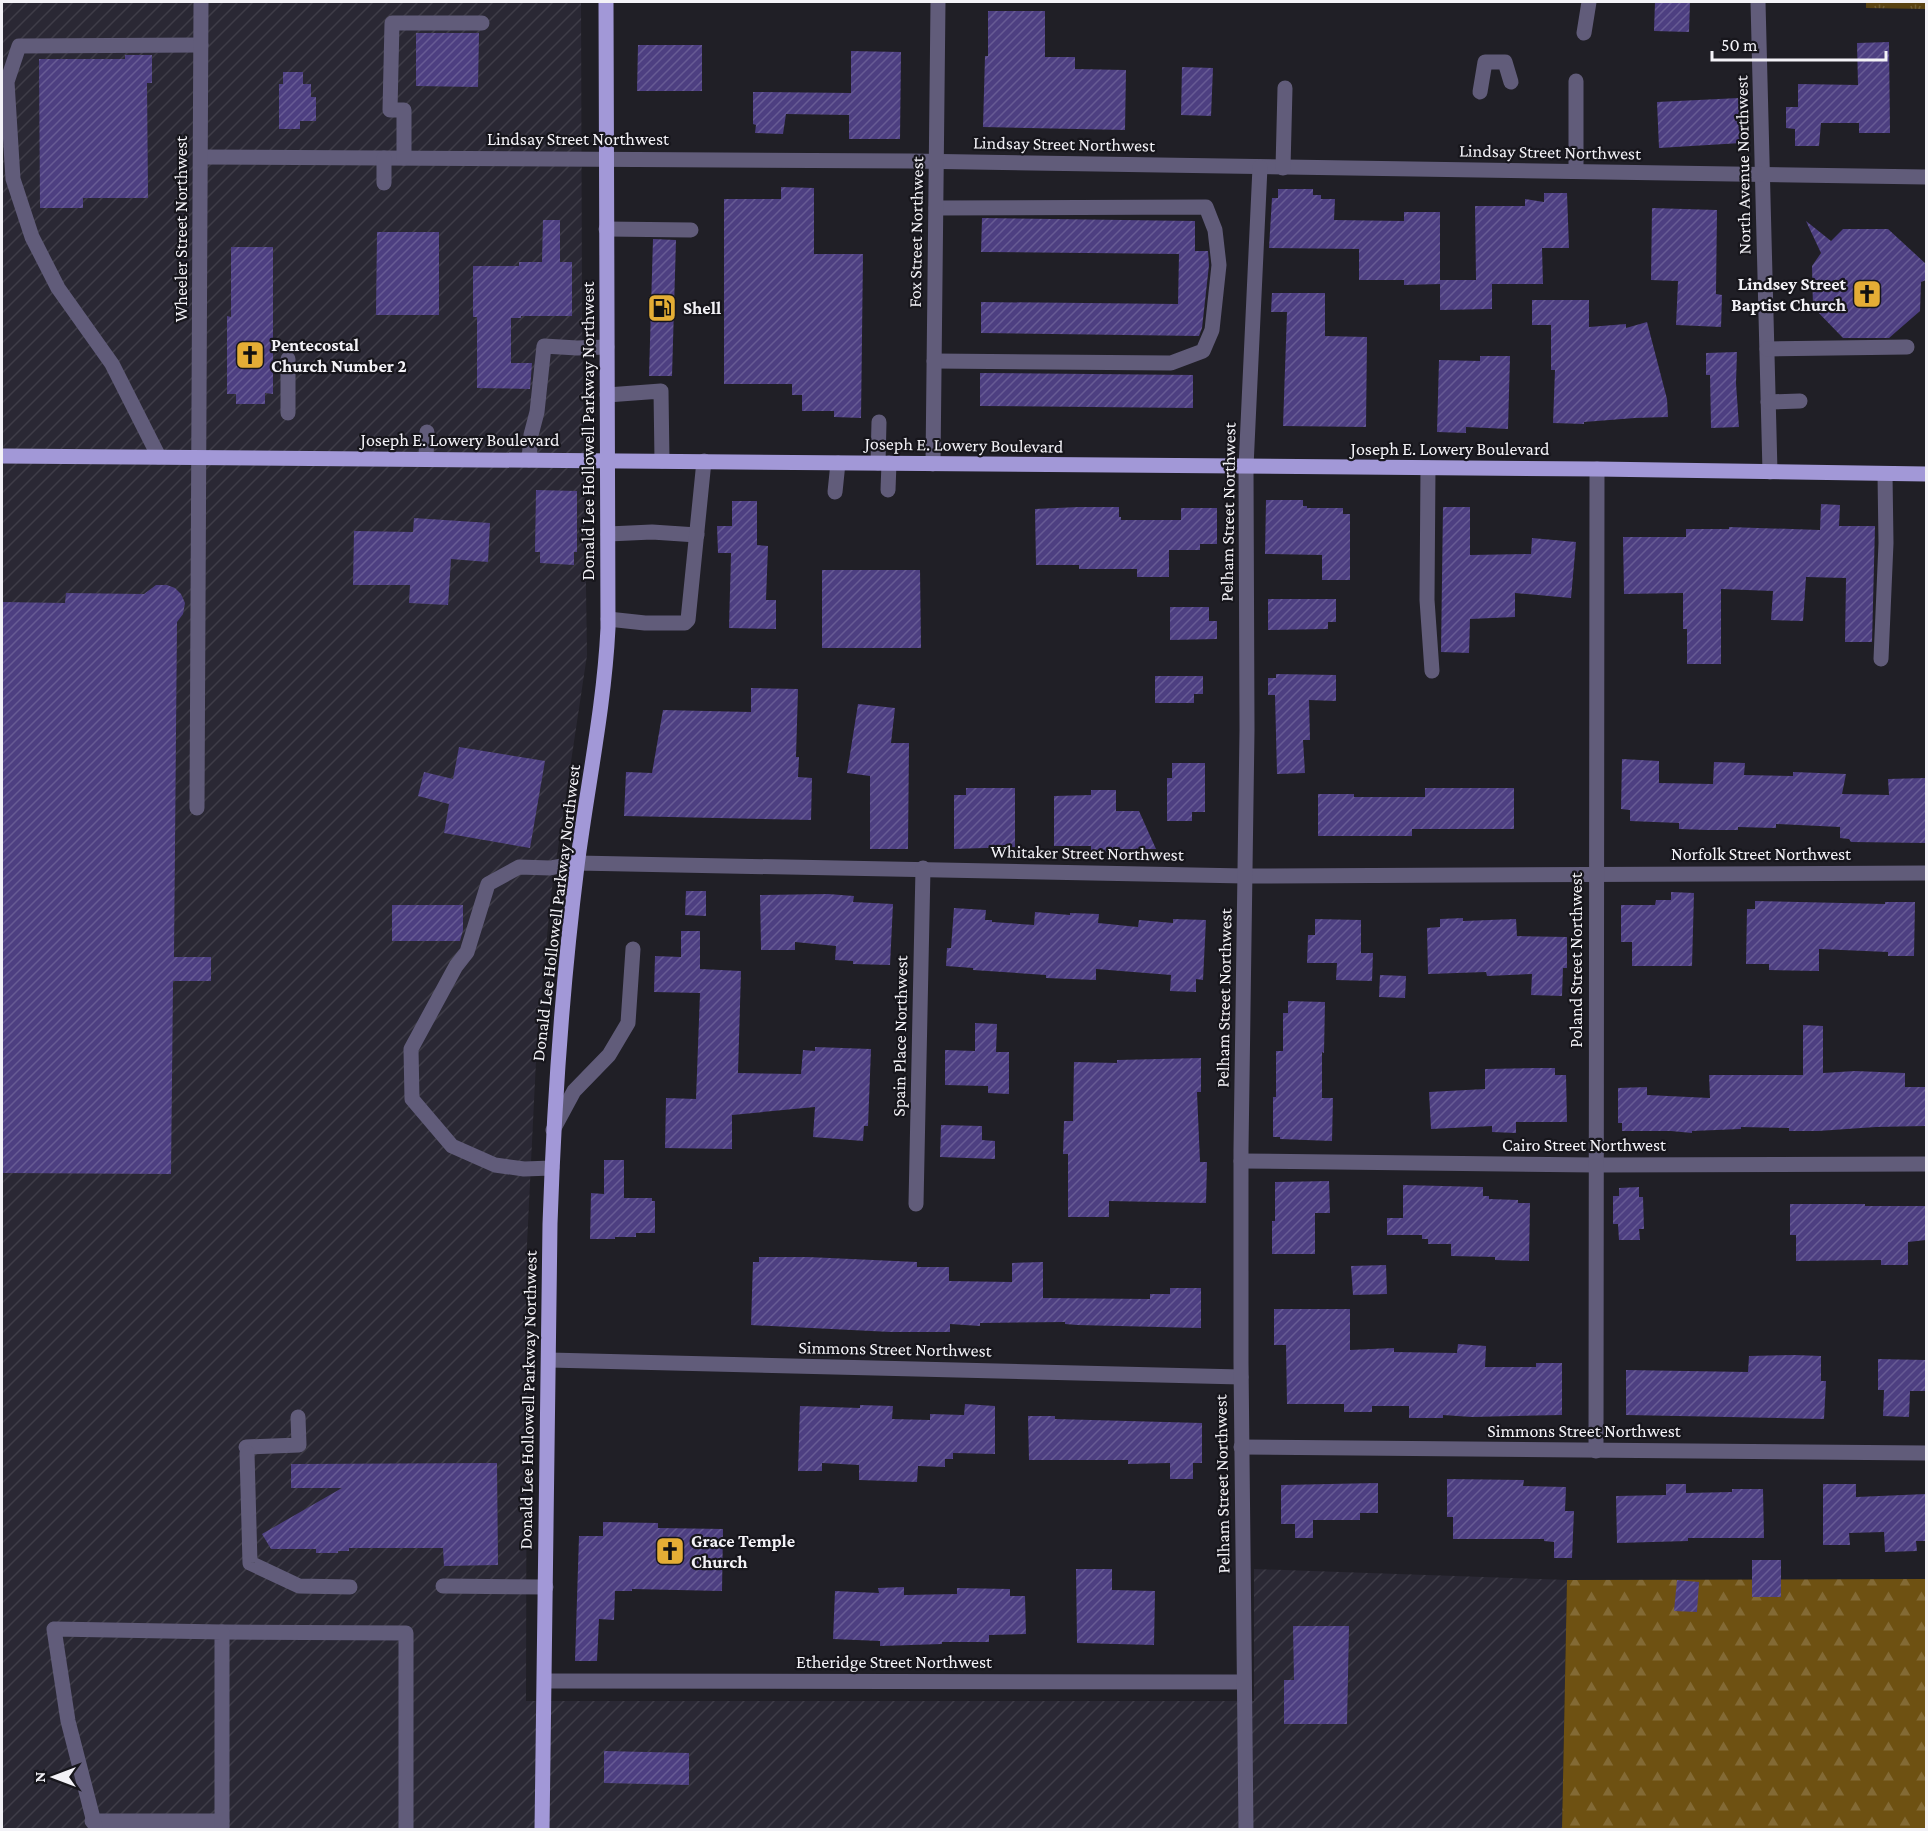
<svg xmlns="http://www.w3.org/2000/svg" width="1928" height="1831" viewBox="0 0 1928 1831" font-family="'Crimson Pro',serif">
	<style>
		.industrial { fill: url(#industrial-furrows) }
		.forest { fill: url(#forest-firs) }
		.park { fill: url(#park-tufts) }
		.building { fill: url(#building-hatch) }
		.lines { fill: none; stroke-linecap: round; stroke-linejoin: round }
		.minor { stroke: #615c7a; stroke-width: 15 }
		.major { stroke: #a298d7; stroke-width: 15 }
		.labels { text-anchor: middle; stroke-width: 4.5; stroke-linejoin: round; paint-order: stroke }
		.street-label { font-size: 18px; fill: #f3f2f7; stroke: #17161c }
		.poi-label { font-size: 18px; font-weight: bold; fill: #f3f2f7; stroke: #17161c; text-anchor: start }
	</style>
	<defs>
		<pattern id="industrial-furrows" width="10" height="10" patternUnits="userSpaceOnUse" patternTransform="scale(1.5)"><rect width="10" height="10" fill="#2a2834"/><path d="M-1 1l2-2M0 10L10 0M9 11l2-2" fill="none" stroke="#3f3d48"/></pattern>
		<pattern id="forest-firs" width="22" height="20" patternUnits="userSpaceOnUse" patternTransform="scale(1.5)"><rect width="22" height="20" fill="#6e5112"/><path d="M5 1l3.5 6h-7zM16 11l3.5 6h-7z" fill="#836a35"/></pattern>
		<pattern id="park-tufts" width="24" height="20" patternUnits="userSpaceOnUse" patternTransform="scale(1.5)"><rect width="24" height="20" fill="#594211"/><path d="M3 7l-1-3M5 7V3M7 7l1-3M15 17l-1-3M17 17v-4M19 17l1-3" fill="none" stroke="#715e34"/></pattern>
		<pattern id="building-hatch" width="6" height="6" patternUnits="userSpaceOnUse" patternTransform="scale(1.5)"><rect width="6" height="6" fill="#4d3f81"/><path d="M-1 1l2-2M0 6l6-6M5 7l2-2" fill="none" stroke="#675b94"/></pattern>
	</defs>
	<rect width="100%" height="100%" fill="#201f26"/>
	<path class="industrial" d="M2,2H581L582,317L587,655L551,895L537,1040L527,1244L526,1701H1254V1569L1567,1580L1562,1829L2,1830Z"/>
	<path class="forest" d="M1926,1579V1829L1562,1830L1567,1580Z"/>
	<path class="park" d="M1866,2H1926V9L1866,8Z"/>
	<g class="building">
		<path d="M1655,2H1690L1689,32L1654,31Z"/>
		<path d="M988,11H1045V57H1075V69L1126,70L1125,130L983,127L985,56H988Z"/>
		<path d="M416,33H479L478,87L416,86Z"/>
		<path d="M1889,42L1890,133H1859V123H1821L1819,146H1795V129L1786,128V107H1798V84L1858,85L1857,43Z"/>
		<path d="M638,45H702V91H637Z"/>
		<path d="M851,51L901,52L900,139H849V115L786,114L783,134L755,133L756,125L753,124V92L851,93Z"/>
		<path d="M125,55H152V83H147L148,198H83V208H40L39,59H125Z"/>
		<path d="M1182,67L1213,68L1211,116L1181,115Z"/>
		<path d="M283,72H303V84H311V97H316V121H300V129H279V84H283Z"/>
		<path d="M1739,98L1741,143L1659,148L1657,102Z"/>
		<path d="M781,187L814,188V254H863L861,418L834,417V411H802V395H792V384H724V199H781Z"/>
		<path d="M1278,189H1313V195H1321V199H1335L1334,220L1404,221V212H1440V284L1404,285V280H1359V249L1269,248L1272,198H1278Z"/>
		<path d="M1544,193H1567L1569,248H1542L1543,284H1492V309L1440,310V280H1476L1475,206H1525V199L1544,202Z"/>
		<path d="M1652,208L1717,210L1716,294L1722,295L1721,327L1676,325L1678,281L1651,280Z"/>
		<path d="M982,218L1195,221V251H1208L1209,265L1202,328L1199,336L981,333V302L1178,304L1179,254L981,252Z"/>
		<path d="M543,220H560V262H572V316H521V318H511V363H532L530,389L477,388V317H473V266H519V262H542Z"/>
		<path d="M1806,221L1831,241L1843,229H1888L1926,264V280L1921,282L1920,311L1889,338H1843L1813,307L1812,266L1821,253Z"/>
		<path d="M377,232H439V315H376Z"/>
		<path d="M653,239L676,240L672,376H649Z"/>
		<path d="M231,247H273V394L265,393V404H236V394H227V316L231,317Z"/>
		<path d="M1272,293H1325V336L1367,337L1366,427L1283,426L1287,312H1271Z"/>
		<path d="M1532,300H1589V327L1626,324V328L1647,322L1667,399L1668,417L1635,418L1584,422V424L1553,423L1555,370H1551V325H1532Z"/>
		<path d="M1737,352L1736,383L1739,427L1711,428L1710,375H1706V353Z"/>
		<path d="M1480,356H1510L1508,429L1466,427V433L1437,432L1439,360L1480,361Z"/>
		<path d="M980,373L1193,375V408L980,406Z"/>
		<path d="M536,490L577,491V552H574V565L540,563V552H535Z"/>
		<path d="M1266,500H1303V506H1307V508H1343V514H1350V580H1322V555L1265,554Z"/>
		<path d="M732,501H757V545L768,546L766,600H776V629L729,628L731,553H718L717,526H732Z"/>
		<path d="M1821,504L1840,505L1839,526H1875L1872,642H1845L1846,578L1806,577L1803,621L1771,620L1773,591L1721,589V664H1687V629H1683V593L1624,594L1623,537H1686V529H1729V527L1820,530Z"/>
		<path d="M1078,507H1119V517H1121V520H1181V508H1217V544H1200V550H1169V577H1137V569H1079V565H1036L1035,509Z"/>
		<path d="M1443,507H1470V555L1531,554L1532,538L1576,542L1571,598L1515,593V617L1470,619L1469,653L1441,652Z"/>
		<path d="M414,518L490,523L488,562L451,559L448,605L409,603L410,585H353L354,531L413,532Z"/>
		<path d="M822,570H920L921,648H822Z"/>
		<path d="M156,585H167L175,588L181,594L185,603L183,614L177,622L174,957H211V981H173L171,1174L2,1173V602L65,603L66,593L144,594Z"/>
		<path d="M1268,599H1336V622H1328V629L1268,630Z"/>
		<path d="M1170,607H1209V621H1217V639L1170,640Z"/>
		<path d="M1276,674L1336,675V701L1309,700L1310,740H1303L1305,773L1277,774L1275,695H1268V678H1276Z"/>
		<path d="M1155,676H1203V694H1194V703H1155Z"/>
		<path d="M751,688L798,689L796,757H799L798,777L812,778L811,820L624,816L626,772L652,773L663,710L751,712Z"/>
		<path d="M858,704L895,708L891,743H909L908,849H870V776L847,773Z"/>
		<path d="M459,747L545,761L530,848L444,833L449,804L418,796L424,772L453,779Z"/>
		<path d="M1622,759L1659,761V783L1713,784L1714,762L1745,763L1744,775L1793,776V772L1846,774L1842,794L1889,795L1888,779L1926,778V843L1851,842L1849,839L1840,838V827L1776,824V828L1738,827V830H1707L1679,829V823L1630,821V810L1621,809Z"/>
		<path d="M1172,763H1205V812H1192V821H1167V778H1172Z"/>
		<path d="M966,788H1015V847L954,849V795H966Z"/>
		<path d="M1425,788H1514V829H1412V836H1318V794H1354V797H1425Z"/>
		<path d="M1091,790H1116V811H1139L1156,849H1116V851L1091,852V846H1054V796L1091,795Z"/>
		<path d="M686,891H706V916L685,915Z"/>
		<path d="M1671,892L1694,893L1692,966H1632V942H1621V905H1655L1656,900H1671Z"/>
		<path d="M828,894L854,896L853,902L893,904L890,965L853,964V961L835,960L836,946L795,942V950H761L760,895Z"/>
		<path d="M1755,901L1885,904V902H1915L1914,956H1888V952L1819,949V971L1769,970V964H1746L1747,909H1755Z"/>
		<path d="M392,905H463V930L460,941H392Z"/>
		<path d="M954,908L986,910L985,920H992V922L1034,925L1035,912L1070,915V913L1099,914L1098,923L1138,927L1139,920L1173,923V919L1206,920L1203,980L1196,979V992L1170,991L1171,975L1096,969V980L1046,978V975L973,970V968L946,966L947,948H951Z"/>
		<path d="M1463,918V921L1516,919L1517,936L1567,937V968H1563L1562,996L1531,995L1532,974L1487,976L1486,972L1428,974L1427,928L1440,927V919Z"/>
		<path d="M1315,919L1361,920V953H1373L1372,981L1336,980L1337,963H1307L1308,935H1315Z"/>
		<path d="M681,931H700V969L741,971L738,1073L801,1074L803,1050L815,1051V1047L871,1049L868,1126H864L863,1141L813,1137L815,1107L732,1115V1149L665,1148L666,1098L696,1099L700,993L654,992L655,956L681,957Z"/>
		<path d="M1380,975L1406,976L1405,998L1379,997Z"/>
		<path d="M1288,1001L1325,1002L1324,1053L1322,1052V1098H1333L1332,1141L1280,1139V1137H1273V1097H1276V1051H1283V1013H1288Z"/>
		<path d="M975,1023L997,1024L996,1052H1009V1094L988,1093V1086L945,1085V1050L975,1051Z"/>
		<path d="M1803,1025L1823,1026V1073L1855,1071L1905,1073V1087H1926V1126L1876,1127L1818,1131H1789V1128L1741,1127V1129L1692,1131V1133L1671,1131H1622V1123H1618V1088L1647,1087V1095L1710,1098L1709,1075H1803Z"/>
		<path d="M1201,1058V1092H1197L1200,1162H1207L1206,1203L1109,1201V1217H1068V1154H1063L1064,1121H1073L1074,1062L1117,1063V1060Z"/>
		<path d="M1535,1068H1555V1075H1566L1567,1122H1516V1133L1492,1132V1126L1431,1129L1429,1092L1485,1089V1069Z"/>
		<path d="M941,1125L982,1126V1140L995,1141V1159L940,1157Z"/>
		<path d="M604,1160H624V1198H652V1201H655V1233H636V1237H615V1239H590L591,1193L604,1194Z"/>
		<path d="M1329,1181L1330,1213H1315V1254H1272V1221H1275V1182Z"/>
		<path d="M1403,1185L1483,1187V1196H1489V1199L1518,1200V1203H1530L1529,1261L1495,1260V1257L1451,1256V1244H1428V1239H1422V1235H1387V1218H1403Z"/>
		<path d="M1639,1187V1197H1643L1644,1229H1639L1640,1240H1619L1618,1224H1613V1196H1619V1188Z"/>
		<path d="M1790,1204H1865V1206H1926V1240L1908,1242V1265H1881V1260L1796,1261V1235H1790Z"/>
		<path d="M759,1257H808L917,1262V1267H949V1281L1012,1282V1263L1043,1262V1298L1150,1299V1294H1170V1288H1201V1328L1077,1325L1065,1324V1322L980,1323V1326L950,1324V1332H891L751,1325L753,1262H759Z"/>
		<path d="M1386,1265L1387,1294L1353,1295L1351,1266Z"/>
		<path d="M1274,1309H1350V1350L1394,1348V1352L1457,1353L1458,1344L1486,1346L1485,1367H1536V1363H1562V1415L1472,1417L1443,1415V1418H1409V1406H1372V1412H1344V1404H1287L1286,1345H1274Z"/>
		<path d="M1795,1355L1821,1356V1381H1826L1824,1419L1626,1415V1370L1748,1372L1749,1356Z"/>
		<path d="M1878,1359L1926,1360V1391H1910L1909,1417L1883,1416L1884,1390H1878Z"/>
		<path d="M965,1404L995,1406V1454L953,1453V1459H945V1467L918,1466L917,1482L859,1480V1465L822,1463V1471H798L800,1406L860,1408V1405L893,1406L892,1419L930,1420V1414L964,1415Z"/>
		<path d="M1028,1416H1055V1419L1202,1423V1463H1193V1479H1170V1463L1128,1464V1460H1029Z"/>
		<path d="M497,1463L498,1565L444,1566L443,1548H349V1551H338V1553H316V1549H271L262,1534L342,1488H291V1464Z"/>
		<path d="M1447,1479L1524,1480L1523,1486L1566,1487L1565,1511H1574L1572,1558H1554V1542L1544,1541V1539H1453V1517H1447Z"/>
		<path d="M1378,1483V1513H1360V1520H1313V1538H1295V1524H1281V1485Z"/>
		<path d="M1666,1484H1686V1493L1732,1492V1489H1763L1764,1538H1688V1541L1617,1543L1616,1496L1666,1495Z"/>
		<path d="M1823,1484H1856V1497L1926,1494V1541H1916L1917,1551L1885,1552L1884,1532L1849,1533L1850,1545H1823Z"/>
		<path d="M603,1522L658,1523V1528L723,1529L722,1591L632,1589V1591H615L614,1620L599,1619L597,1661H575L579,1536H603Z"/>
		<rect x="1752" y="1560" width="29" height="37"/>
		<path d="M1076,1569H1112V1590L1155,1591L1154,1645L1077,1643Z"/>
		<path d="M1677,1580L1699,1582L1697,1612L1674,1611Z"/>
		<path d="M904,1587V1595L957,1594V1588L1010,1589V1596H1025L1026,1634L989,1635V1642H942V1644L880,1646V1641L833,1639L835,1591L879,1593L878,1588Z"/>
		<path d="M1293,1626H1349L1347,1724H1284V1680H1294Z"/>
		<path d="M604,1751L689,1753V1785L604,1783Z"/>
	</g>
	<g class="lines">
		<g class="minor">
			<path d="M1758,2L1770,472"/>
			<path d="M1584,33L1589,2"/>
			<path d="M1576,81V171"/>
			<path d="M1480,92L1485,62H1505L1511,82"/>
			<path d="M201,157L911,161L1926,177"/>
			<path d="M384,158V183"/>
			<path d="M404,158V110H390L392,23H482"/>
			<path d="M1283,168L1285,88"/>
			<path d="M606,229L691,230"/>
			<path d="M1767,349L1907,347"/>
			<path d="M934,361L1171,363L1203,351L1212,330L1219,265L1215,230L1206,207L936,208"/>
			<path d="M607,395L661,391L662,461"/>
			<path d="M1768,402L1800,401"/>
			<path d="M288,413V359"/>
			<path d="M159,457L112,364L58,288L32,237L13,179L7,82L19,46L201,45"/>
			<path d="M426,459L427,432"/>
			<path d="M529,460L531,435L537,412L544,346L577,348L607,347"/>
			<path d="M878,463L879,422"/>
			<path d="M933,464L938,2"/>
			<path d="M1428,468L1427,600L1432,671"/>
			<path d="M888,490L889,463"/>
			<path d="M835,492L838,463"/>
			<path d="M608,534L652,532L697,535"/>
			<path d="M608,619L645,623H685L688,620L704,461"/>
			<path d="M1881,659L1886,543L1885,474"/>
			<path d="M197,808L201,2"/>
			<path d="M553,1130L574,1091L609,1055L628,1023L633,949"/>
			<path d="M1241,1161L1596,1165L1926,1164"/>
			<path d="M552,1168L524,1169L495,1165L452,1146L412,1099L411,1049L456,966L467,952L488,884L519,867L550,868L577,863L1245,876L1926,873"/>
			<path d="M916,1204L923,868"/>
			<path d="M549,1360L1241,1377"/>
			<path d="M246,1447L299,1445L298,1417"/>
			<path d="M1241,1447L1926,1453"/>
			<path d="M1596,1451L1597,469"/>
			<path d="M247,1453L250,1563L299,1586L350,1587"/>
			<path d="M443,1586L546,1587"/>
			<path d="M222,1632L406,1633V1830"/>
			<path d="M545,1681L1244,1682"/>
			<path d="M92,1821H222"/>
			<path d="M96,1830L68,1721L54,1629L222,1632V1830"/>
			<path d="M1246,1830L1241,1362V1150L1247,730L1246,467L1260,167"/>
		</g>
		<g class="major">
			<path d="M2,456L1597,469L1926,474"/>
			<path d="M542,1830L550,1224C554,1104 562,986 577,866C587,787 604,709 608,628L606,2"/>
		</g>
	</g>
	<defs>
		<g id="church-square" transform="scale(1.5)"><rect x="-9" y="-9" width="18" height="18" rx="4" fill="#e4ad35" stroke="#17161c"/><path d="M-1.2-6h2.4v3.5h3.3v2.4h-3.3V6h-2.4V-.1h-3.3v-2.4h3.3Z" fill="#111"/></g>
		<g id="fuel-square" transform="scale(1.5)"><rect x="-9" y="-9" width="18" height="18" rx="4" fill="#e4ad35" stroke="#17161c"/><path d="M-5.5-6h7V0h2V4h1.3V-2.5L3-4.5l.8-.8L6-3V5H2.5V1h-1V6h-7ZM-4.2-4.7v3.2H.2V-4.7Z" fill="#111"/></g>
	</defs>
	<g fill-rule="evenodd">
		<use href="#church-square" x="1867" y="294"/>
		<use href="#fuel-square" x="662" y="308"/>
		<use href="#church-square" x="250" y="355"/>
		<use href="#church-square" x="670" y="1551"/>
	</g>
	<g class="labels">
		<g class="street-label">
			<text x="578" y="145">Lindsay Street Northwest</text>
			<text transform="translate(1064 144) rotate(1)" y="6">Lindsay Street Northwest</text>
			<text transform="translate(1550 152) rotate(1)" y="6">Lindsay Street Northwest</text>
			<text transform="translate(1743 165) rotate(-91)" y="6">North Avenue Northwest</text>
			<text transform="translate(181 229) rotate(-90)" y="6">Wheeler Street Northwest</text>
			<text transform="translate(916 232) rotate(-89)" y="6">Fox Street Northwest</text>
			<text transform="translate(588 431) rotate(-90)" y="6">Donald Lee Hollowell Parkway Northwest</text>
			<text x="460" y="446">Joseph E. Lowery Boulevard</text>
			<text transform="translate(964 445) rotate(1)" y="6">Joseph E. Lowery Boulevard</text>
			<text x="1450" y="455">Joseph E. Lowery Boulevard</text>
			<text transform="translate(1228 512) rotate(-89)" y="6">Pelham Street Northwest</text>
			<text transform="translate(1087 853) rotate(1)" y="6">Whitaker Street Northwest</text>
			<text x="1761" y="860">Norfolk Street Northwest</text>
			<text transform="translate(556 913) rotate(-83)" y="6">Donald Lee Hollowell Parkway Northwest</text>
			<text transform="translate(1576 960) rotate(-90)" y="6">Poland Street Northwest</text>
			<text transform="translate(1224 998) rotate(-89)" y="6">Pelham Street Northwest</text>
			<text transform="translate(900 1036) rotate(-89)" y="6">Spain Place Northwest</text>
			<text x="1584" y="1151">Cairo Street Northwest</text>
			<text transform="translate(895 1349) rotate(1)" y="6">Simmons Street Northwest</text>
			<text transform="translate(528 1400) rotate(-89)" y="6">Donald Lee Hollowell Parkway Northwest</text>
			<text x="1584" y="1437">Simmons Street Northwest</text>
			<text transform="translate(1222 1484) rotate(-91)" y="6">Pelham Street Northwest</text>
			<text x="894" y="1668">Etheridge Street Northwest</text>
		</g>
		<g class="poi-label">
			<text x="1846" y="290" text-anchor="end">Lindsey Street<tspan x="1846" dy="21">Baptist Church</tspan></text>
			<text x="683" y="314">Shell</text>
			<text x="271" y="351">Pentecostal<tspan x="271" dy="21">Church Number 2</tspan></text>
			<text x="691" y="1547">Grace Temple<tspan x="691" dy="21">Church</tspan></text>
		</g>
	</g>
	<rect width="1928" height="1831" fill="none" stroke="#f3f2f7" stroke-width="6"/>
	<g transform="translate(54 1777) rotate(270)" stroke="#17161c" stroke-width="4.5" paint-order="stroke">
	<path d="M0-4.5L10 22L0 15L-10 22Z" fill="#f3f2f7"/>
	<text y="-9" font-size="16" font-weight="bold" text-anchor="middle" fill="#f3f2f7">N</text>
	</g>
	<path d="M1712 51v9h174v-9" fill="none" stroke="#f3f2f7" stroke-width="3"/>
	<text x="1721" y="51" font-size="18" fill="#f3f2f7" stroke="#17161c" stroke-width="4.5" paint-order="stroke">50 m</text>
</svg>
